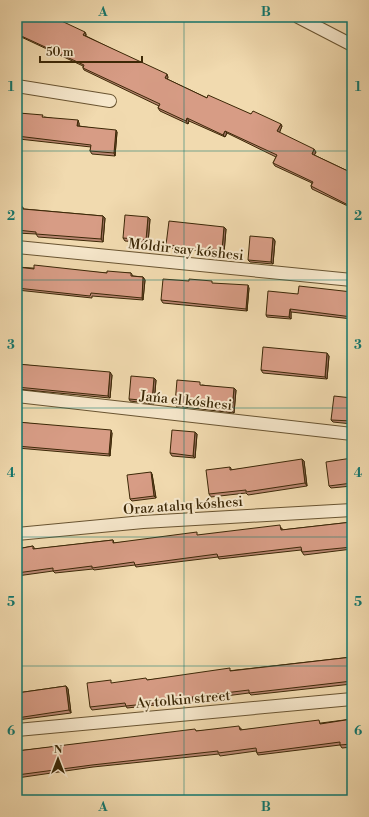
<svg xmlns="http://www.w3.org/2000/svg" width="369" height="817" viewBox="0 0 369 817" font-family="'Libre Bodoni',serif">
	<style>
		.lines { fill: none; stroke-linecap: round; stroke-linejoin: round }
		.street-casing { stroke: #695431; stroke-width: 14 }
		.street { stroke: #f6e7cb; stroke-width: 12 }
		.wall { fill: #b98672; stroke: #3c2807 }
		.shaded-wall { fill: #966d5d; stroke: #3c2807 }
		.building { fill: #d79c85; stroke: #3c2807 }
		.grid { fill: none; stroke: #0f766e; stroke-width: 1; stroke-opacity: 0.55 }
		.labels { text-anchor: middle; stroke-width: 4; stroke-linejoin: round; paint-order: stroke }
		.street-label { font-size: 14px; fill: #3c2807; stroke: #f6e7cb }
		.neatline { fill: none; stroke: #0f766e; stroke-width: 1.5 }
		.grid-label { font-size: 13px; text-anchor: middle; font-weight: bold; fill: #0f766e }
	</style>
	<rect width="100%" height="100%" fill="#f1daaf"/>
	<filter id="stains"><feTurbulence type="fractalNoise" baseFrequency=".005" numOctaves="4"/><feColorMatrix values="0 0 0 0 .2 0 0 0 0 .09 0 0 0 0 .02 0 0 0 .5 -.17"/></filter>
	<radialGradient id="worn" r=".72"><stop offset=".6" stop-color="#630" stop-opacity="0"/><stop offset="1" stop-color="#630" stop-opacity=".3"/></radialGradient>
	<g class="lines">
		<g class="street-casing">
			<g id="street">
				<path d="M298,17L352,45"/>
				<path d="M17,86L110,101"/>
				<path d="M17,247L352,280"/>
				<path d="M17,396L352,434"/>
				<path d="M17,534L143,522L352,510"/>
				<path d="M17,730L352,699"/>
			</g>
		</g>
		<use href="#street" class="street"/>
	</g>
	<g class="wall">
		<path d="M17,17L86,34V36L168,77L167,79L207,98L282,126L279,133L316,152L314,155L352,173V208L312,189L311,186L312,183L275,166L273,163L276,157L227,133L225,137L189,121L188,124L160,111L158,108L159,106L84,70L83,68V66L17,35Z"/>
		<path d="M44,117L79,123V126L117,132L115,156L92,154L90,151L91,147L19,139L17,136Z"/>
		<path d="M17,207L24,209L103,216L105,218L103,242L38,237L36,234L17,233Z"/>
		<path d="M150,219L148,243L125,241L123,238Z"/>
		<path d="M226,229L224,253L168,248L166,245Z"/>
		<path d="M273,238L275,241L273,264L250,262L248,260Z"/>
		<path d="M17,267L107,273H131L133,276L143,277L145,280L143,300L92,296V298L17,290Z"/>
		<path d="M189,281L249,288L247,311L163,303L161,300Z"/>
		<path d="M352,292V319L291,312V319L267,317L266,315L298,294Z"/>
		<path d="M329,356L327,379L263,373L261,370Z"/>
		<path d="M17,364L112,375L110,398L17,389Z"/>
		<path d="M156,380L154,404L130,401L129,399Z"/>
		<path d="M202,385L236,390L234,413L176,406L175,404Z"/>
		<path d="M352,398V424L333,422L331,420Z"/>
		<path d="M17,422L112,433L110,456L17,448Z"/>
		<path d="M197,434L195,458L172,456L170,453Z"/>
		<path d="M352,458V486L331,488L329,486Z"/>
		<path d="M304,461L307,486L248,495L246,493L211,497L209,494L230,467L232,470Z"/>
		<path d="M152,474L156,498L132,501L130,499Z"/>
		<path d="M352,522V549L304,555L302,552L301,550L219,559L218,557L136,567L135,565L94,570L93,569L55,573L53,571L17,576V549L33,546L35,549L113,540L114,543L282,528V530Z"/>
		<path d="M352,657V684L251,695L249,693L194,700V701L127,708L126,706L92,710L90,707L148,680Z"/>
		<path d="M66,686L68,689L71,713L17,720V693Z"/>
		<path d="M352,719V747L342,748L340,745L258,755L256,751L220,756L219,754L93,767L17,778V751L197,731L241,728V730L321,723Z"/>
	</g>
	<g class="shaded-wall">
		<path d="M85,32L86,34L85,37L83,35Z"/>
		<path d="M167,74L168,77L167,81L165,78Z"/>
		<path d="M187,118L189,121L188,124L186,121Z"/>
		<path d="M78,120L79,123V129L77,126Z"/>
		<path d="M281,124L282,126L279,134L277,131Z"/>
		<path d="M116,130L117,132L115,156L114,153Z"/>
		<path d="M225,131L227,133L225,137L223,135Z"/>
		<path d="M314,149L316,152L314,156L312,154Z"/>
		<path d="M103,216L105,218L103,242L101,239Z"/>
		<path d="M148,217L150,219L148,243L146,240Z"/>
		<path d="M224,227L226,229L224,253L222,250Z"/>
		<path d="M273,238L275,241L273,264L271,262Z"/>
		<path d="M143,277L145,280L143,300L142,298Z"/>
		<path d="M248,285L249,288L247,311L246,309Z"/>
		<path d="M290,309L291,312V319L289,317Z"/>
		<path d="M327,353L329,356L327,379L325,377Z"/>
		<path d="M110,372L112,375L110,398L108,396Z"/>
		<path d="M154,378L156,380L154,404L152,401Z"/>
		<path d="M234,388L236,390L234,413L232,411Z"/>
		<path d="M111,430L112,433L110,456L109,454Z"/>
		<path d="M195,432L197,434L195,458L193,456Z"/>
		<path d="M302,459L304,461L307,486L305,483Z"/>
		<path d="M151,472L152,474L156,498L154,496Z"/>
		<path d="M66,686L68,689L71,713L69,710Z"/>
	</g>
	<g class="building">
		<path d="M17,17H53L85,32L83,35L167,74L165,78L207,98L208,95L251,114L253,111L281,124L277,131L314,149L312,154L352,173V207L311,186L313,182L273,163L277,155L225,131L223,135L187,118L186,121L158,108L160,104L83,68L84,65L17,34Z"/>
		<path d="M19,113L43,115L42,117L78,120L77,126L116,130L114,153L90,151L91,145L17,136Z"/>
		<path d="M17,207H23V209L103,216L101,239L36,234V232L17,230Z"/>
		<path d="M125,215L148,217L146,240L123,238Z"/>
		<path d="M169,221L224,227L222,250L166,245Z"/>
		<path d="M250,236L273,238L271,262L248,260Z"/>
		<path d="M34,265L107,273V271L131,273V276L143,277L142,298L91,293L90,296L17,288V267L34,269Z"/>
		<path d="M163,279L189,281V279L212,281V283L248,285L246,309L161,300Z"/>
		<path d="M299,286L352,292V317L290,309L289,317L266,315L268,291L298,294Z"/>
		<path d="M263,347L327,353L325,377L261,370Z"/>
		<path d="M17,364L110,372L108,396L17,387Z"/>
		<path d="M131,376L154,378L152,401L129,399Z"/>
		<path d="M177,380L200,382V385L234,388L232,411L175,404Z"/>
		<path d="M334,396L352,398V421L331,420Z"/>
		<path d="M17,422L111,430L109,454L17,446Z"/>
		<path d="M172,430L195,432L193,456L170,453Z"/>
		<path d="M352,458V483L329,486L326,462Z"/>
		<path d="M302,459L305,483L246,492V490L209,494L206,470L230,467V470Z"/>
		<path d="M151,472L154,496L130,499L127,475Z"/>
		<path d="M352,522V547L302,552L301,547L218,557L217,554L135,565L134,562L92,568V566L53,571V568L17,573V549L33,546V549L113,540V543L197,532V535L280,525L281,530Z"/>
		<path d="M352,657V681L249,693V690L192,697L193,699L126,706L125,703L90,707L87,683L111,680V683L146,678L147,680L230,668V671Z"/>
		<path d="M66,686L69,710L17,718V693Z"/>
		<path d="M352,719V744L340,745V742L257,753L256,748L218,753V751L92,765L17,775V751L195,729L196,731L239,726L240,730L319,720L320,724Z"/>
	</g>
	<path class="grid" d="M184,17V800M17,151H352M17,280H352M17,408H352M17,537H352M17,666H352"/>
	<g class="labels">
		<g class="street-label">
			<text transform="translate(186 249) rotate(6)" y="5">Móldir say kóshesi</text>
			<text transform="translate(186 400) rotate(6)" y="5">Jańa el kóshesi</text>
			<text transform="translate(183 505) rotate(-4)" y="5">Oraz atalıq kóshesi</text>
			<text transform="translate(183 699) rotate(-5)" y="5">Ay tolkin street</text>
		</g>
	</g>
	<rect width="369" height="817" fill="none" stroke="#f1daaf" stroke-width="44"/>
	<g transform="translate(58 759)" stroke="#f6e7cb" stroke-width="3" paint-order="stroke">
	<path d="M0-3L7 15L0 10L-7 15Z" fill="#3c2807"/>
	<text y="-6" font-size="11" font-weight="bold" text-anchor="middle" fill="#3c2807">N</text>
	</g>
	<path d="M40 56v6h102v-6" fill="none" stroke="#3c2807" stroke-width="2"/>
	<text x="46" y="56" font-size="12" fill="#3c2807" stroke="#f6e7cb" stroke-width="3" paint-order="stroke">50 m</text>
	<rect x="22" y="22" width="325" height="773" class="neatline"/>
	<g class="grid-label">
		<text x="103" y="16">A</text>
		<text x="266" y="16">B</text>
		<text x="11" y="91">1</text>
		<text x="358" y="91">1</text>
		<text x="11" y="220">2</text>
		<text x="358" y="220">2</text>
		<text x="11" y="349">3</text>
		<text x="358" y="349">3</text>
		<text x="11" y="477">4</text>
		<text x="358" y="477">4</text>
		<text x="11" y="606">5</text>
		<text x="358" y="606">5</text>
		<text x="11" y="735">6</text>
		<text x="358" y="735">6</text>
		<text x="103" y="811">A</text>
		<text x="266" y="811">B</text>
	</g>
	<rect width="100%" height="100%" filter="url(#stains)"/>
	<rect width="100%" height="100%" fill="url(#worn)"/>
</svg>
